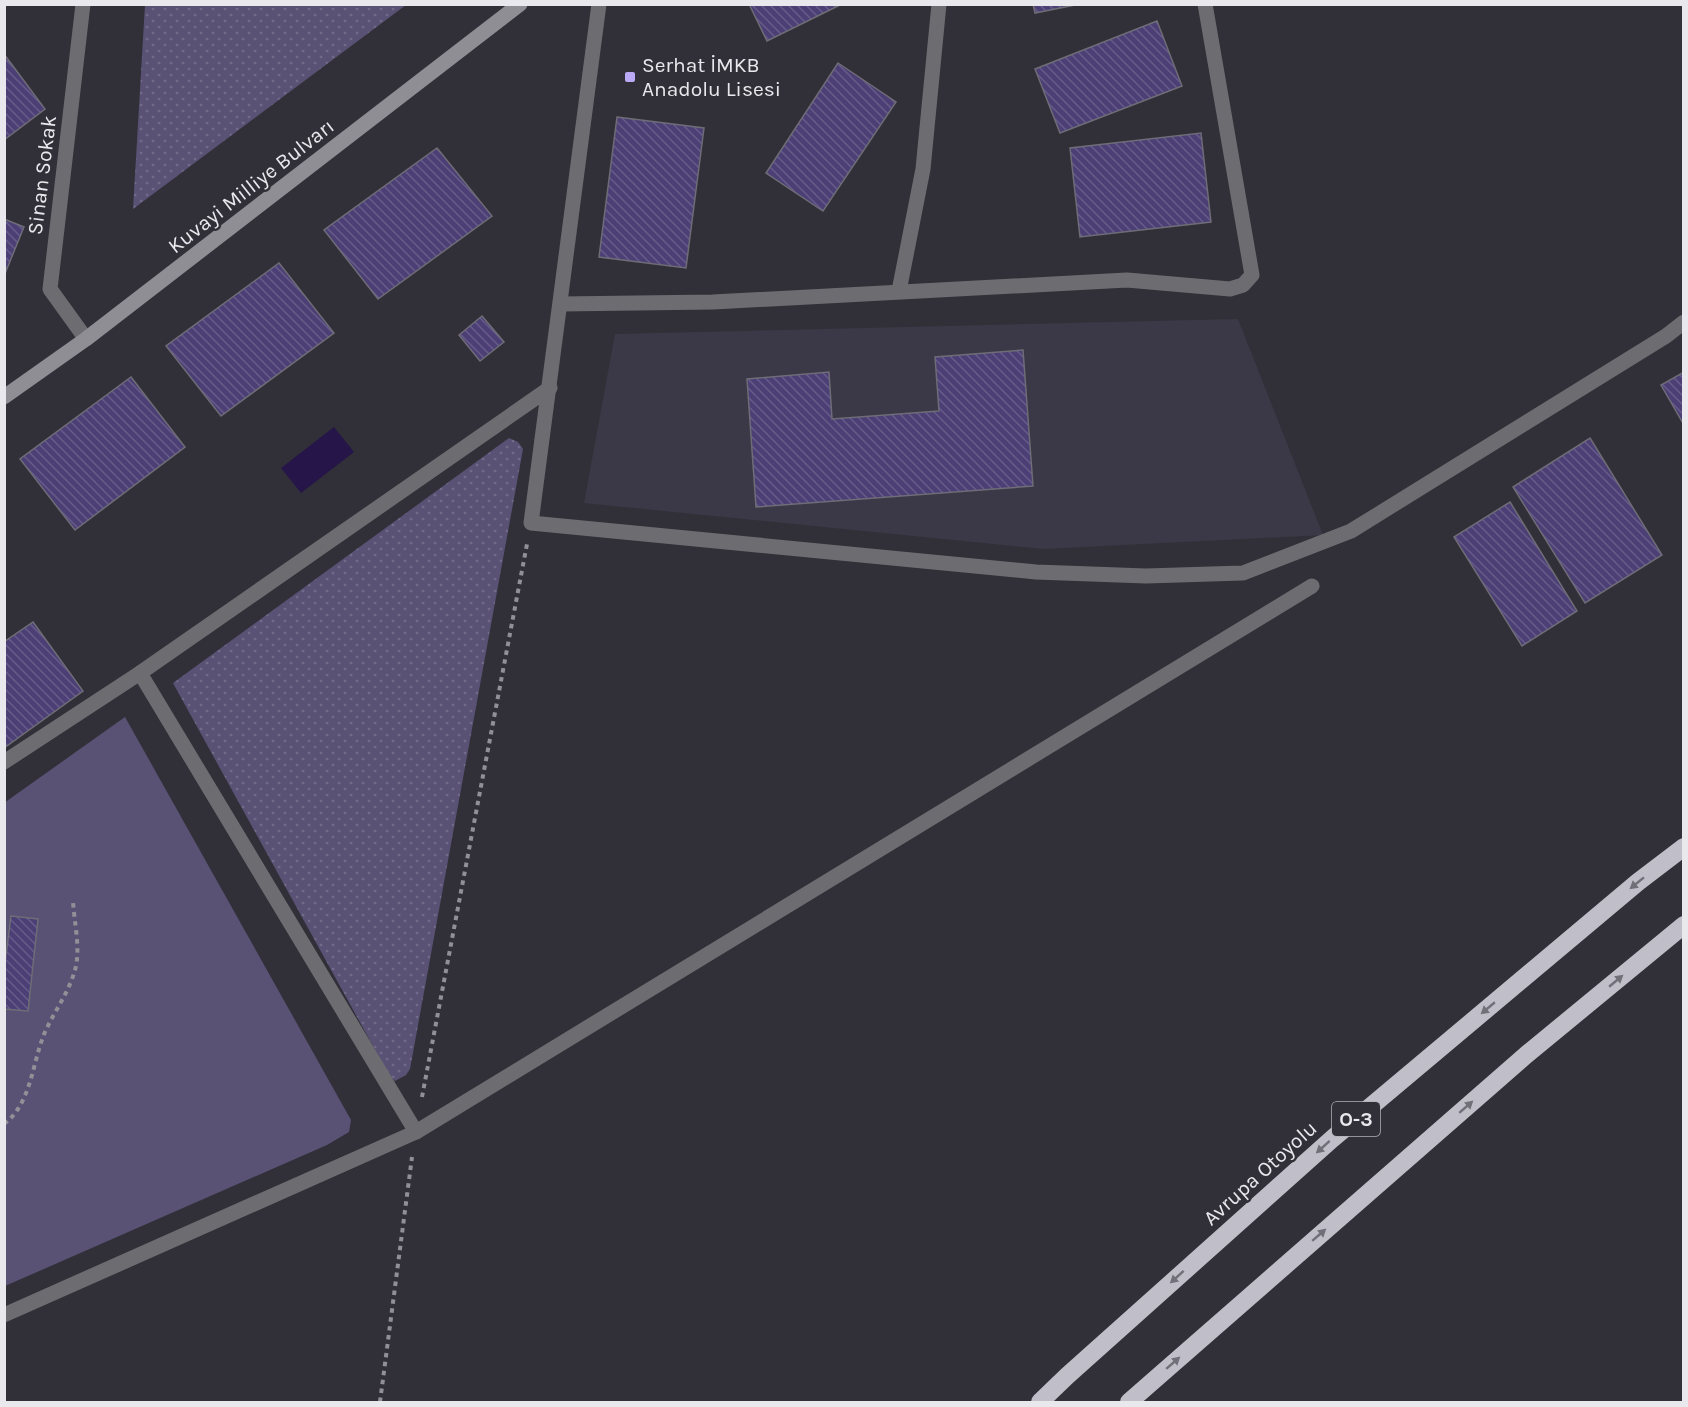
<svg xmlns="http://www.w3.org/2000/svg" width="1688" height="1407" viewBox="0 0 1688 1407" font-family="Karla,sans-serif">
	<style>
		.built { fill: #3b3947 }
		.grass { fill: url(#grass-dots) }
		.park { fill: #595275 }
		.water { fill: #251548 }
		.building { fill: url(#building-back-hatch); stroke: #6e6c76; stroke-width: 1.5 }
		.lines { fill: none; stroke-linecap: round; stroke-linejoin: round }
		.path { stroke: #919097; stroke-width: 4; stroke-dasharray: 4.5 4.5; stroke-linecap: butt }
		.street { stroke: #6d6d71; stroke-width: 15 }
		.secondary { stroke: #8f8e94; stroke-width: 15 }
		.highway { stroke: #c0bec8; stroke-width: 18 }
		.oneway { fill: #717079 }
		.poi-dot { fill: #baaaf6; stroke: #313038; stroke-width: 2 }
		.labels { text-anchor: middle; stroke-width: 5; stroke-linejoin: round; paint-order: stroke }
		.shield { fill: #313038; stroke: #b2b1b7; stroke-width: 1.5 }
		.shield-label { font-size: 20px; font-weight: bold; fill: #e9e8ed }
		.poi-label { font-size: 21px; fill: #e9e8ed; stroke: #313038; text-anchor: start }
		.street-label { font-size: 21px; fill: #e9e8ed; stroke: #313038 }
	</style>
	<defs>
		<pattern id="grass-dots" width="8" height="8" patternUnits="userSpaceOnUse" patternTransform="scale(1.5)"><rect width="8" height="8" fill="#595275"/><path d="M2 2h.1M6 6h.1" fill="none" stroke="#716b89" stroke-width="1.8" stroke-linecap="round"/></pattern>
		<pattern id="building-back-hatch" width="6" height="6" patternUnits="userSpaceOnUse" patternTransform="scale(1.5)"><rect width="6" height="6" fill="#4c3f75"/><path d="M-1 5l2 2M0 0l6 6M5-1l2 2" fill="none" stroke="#665b89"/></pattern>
	</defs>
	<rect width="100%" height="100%" fill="#313038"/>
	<path class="built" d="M1238,319L1323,535L1043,549L584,503L615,334Z"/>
	<g class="grass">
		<path d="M145,5V4L406,5L133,209Z"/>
		<path d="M509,438L518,442L523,449L410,1069L406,1075L395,1081L389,1075L173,683Z"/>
	</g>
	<path class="park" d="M125,717L351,1120L349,1132L327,1145L5,1286L4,803Z"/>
	<path class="water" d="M334,427L354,452L301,493L281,468Z"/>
	<g class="building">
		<path d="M749,4H842L767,41Z"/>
		<path d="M1033,4H1080L1035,13Z"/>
		<path d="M1157,21L1182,86L1060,133L1035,69Z"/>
		<path d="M4,54L45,109L4,140Z"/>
		<path d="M838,63L896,102L823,211L766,173Z"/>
		<path d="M617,117L704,128L686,268L599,257Z"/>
		<path d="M1201,133L1211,222L1080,237L1070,148Z"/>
		<path d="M437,148L492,216L378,299L324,230Z"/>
		<path d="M4,219L24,227L4,276Z"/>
		<path d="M279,263L334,333L221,416L166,346Z"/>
		<path d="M482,316L504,342L480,361L459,335Z"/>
		<path d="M1023,350L1033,486L756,507L747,379L829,372L832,419L939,411L935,357Z"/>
		<path d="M1684,372V425L1661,385Z"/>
		<path d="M131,377L185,447L75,530L20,459Z"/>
		<path d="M1590,438L1662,555L1585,603L1513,487Z"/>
		<path d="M1510,502L1577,611L1522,646L1454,537Z"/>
		<path d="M33,622L83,691L4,748V642Z"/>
		<path d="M11,916L38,919L28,1011L4,1009V971Z"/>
	</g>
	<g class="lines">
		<g class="path">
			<path d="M422,1097L527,544"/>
			<path d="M4,1124C32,1103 32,1062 45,1032C54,1012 69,992 75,970C81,949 74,922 73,901"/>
			<path d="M380,1402L412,1157"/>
		</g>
		<g class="street">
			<path d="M83,4L50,289L86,339"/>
			<path d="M599,4L531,523L1036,572L1146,576L1243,573L1351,531L1666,336L1684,322"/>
			<path d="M899,291L923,169L939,4"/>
			<path d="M561,304L713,302L1127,280L1230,289L1243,285L1252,275L1205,4"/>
			<path d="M140,673L416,1132"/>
			<path d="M4,762L140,673L550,388"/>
			<path d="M4,1315L416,1132L1312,586"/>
		</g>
		<path class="secondary" d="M4,397L86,339L520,4"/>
		<g class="highway">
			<path d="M1040,1402L1067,1376L1332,1139L1638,882L1684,847"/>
			<path d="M1129,1402L1526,1055L1684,925"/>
		</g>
	</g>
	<defs><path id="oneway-solid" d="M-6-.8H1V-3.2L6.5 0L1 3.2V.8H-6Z" transform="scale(1.5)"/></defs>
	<g class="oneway">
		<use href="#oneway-solid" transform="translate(1637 883) rotate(141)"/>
		<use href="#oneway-solid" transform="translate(1616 981) rotate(-40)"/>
		<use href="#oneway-solid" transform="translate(1488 1008) rotate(140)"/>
		<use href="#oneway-solid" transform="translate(1466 1107) rotate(-41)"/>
		<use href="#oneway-solid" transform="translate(1323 1147) rotate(138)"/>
		<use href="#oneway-solid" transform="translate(1319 1235) rotate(-41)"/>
		<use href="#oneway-solid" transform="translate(1177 1277) rotate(138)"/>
		<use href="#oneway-solid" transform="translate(1173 1363) rotate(-41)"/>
	</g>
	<rect class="poi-dot" x="624" y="71" width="12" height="12" rx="3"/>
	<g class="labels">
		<rect class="shield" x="1332" y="1102" width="48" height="34" rx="4.5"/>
		<g class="shield-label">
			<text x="1356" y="1126">O-3</text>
		</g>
		<g class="poi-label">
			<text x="642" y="72">Serhat İMKB<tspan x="642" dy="24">Anadolu Lisesi</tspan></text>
		</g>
		<g class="street-label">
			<text transform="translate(42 175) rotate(-83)" y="7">Sinan Sokak</text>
			<text transform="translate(251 186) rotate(-38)" y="7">Kuvayi Milliye Bulvarı</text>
			<text transform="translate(1260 1173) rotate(-42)" y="7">Avrupa Otoyolu</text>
		</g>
	</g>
	<rect width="1688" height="1407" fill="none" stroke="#e9e8ed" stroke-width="12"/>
</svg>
